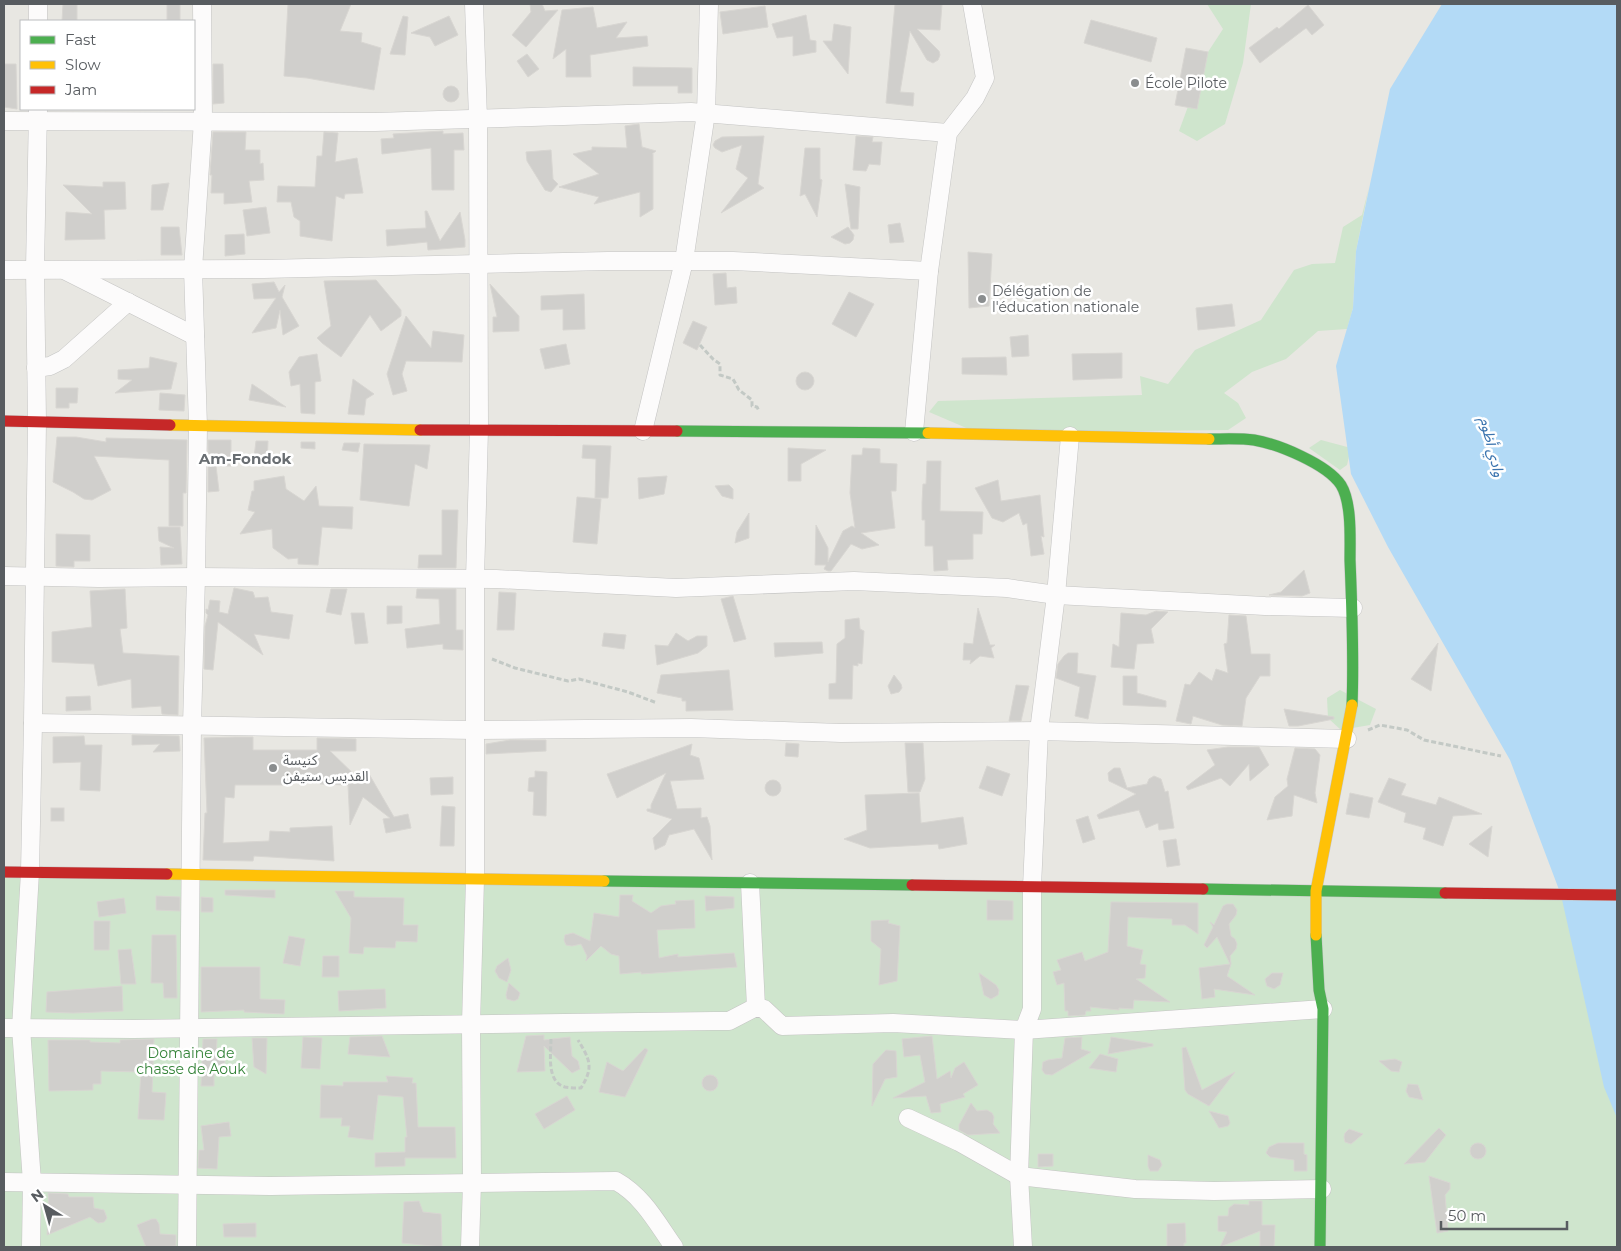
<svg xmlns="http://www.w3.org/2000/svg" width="1621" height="1251" viewBox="0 0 1621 1251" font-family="Montserrat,'Noto Sans Arabic',sans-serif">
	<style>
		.green { fill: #cfe5cd }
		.water { fill: #b3daf6 }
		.building { fill: #d0cfcc; stroke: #d8d6d2 }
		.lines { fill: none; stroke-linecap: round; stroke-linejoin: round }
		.street-casing { stroke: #c4c4c3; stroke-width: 19 }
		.fast-casing { stroke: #c5c5c4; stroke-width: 12 }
		.slow-casing { stroke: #c5c5c4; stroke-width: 12 }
		.jam-casing { stroke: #c5c5c4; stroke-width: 12 }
		.path { stroke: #c3c9c5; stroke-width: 3; stroke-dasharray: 5 2.5; stroke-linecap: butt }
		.street { stroke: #fcfbfb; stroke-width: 18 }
		.fast { stroke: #4caf50; stroke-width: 11 }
		.slow { stroke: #ffc107; stroke-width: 11 }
		.jam { stroke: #c62828; stroke-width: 11 }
		.poi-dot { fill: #8a8d8e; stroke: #fff; stroke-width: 2 }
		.labels { text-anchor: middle; stroke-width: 5; stroke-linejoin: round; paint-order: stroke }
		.poi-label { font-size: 14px; fill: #585c60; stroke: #fff; text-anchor: start }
		.park-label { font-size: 14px; fill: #348338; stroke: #fff }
		.water-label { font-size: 15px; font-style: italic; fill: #3b74af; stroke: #fff }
		.neighbourhood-label { font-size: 15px; font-weight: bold; fill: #696e72; stroke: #fff }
	</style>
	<rect width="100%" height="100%" fill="#e8e7e2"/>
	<g class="green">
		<path d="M1207,4H1251L1243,63L1225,124L1197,141L1179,131L1208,52L1223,29Z"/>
		<path d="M1369,187L1356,251L1353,308L1347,329L1318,331L1286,359L1252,372L1224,393L1238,403L1246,418L1228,430L978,433L929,412L938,401L1142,395L1140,376L1168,384L1195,350L1261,320L1294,270L1312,264L1335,263L1343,227L1362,215Z"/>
		<path d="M1321,440L1351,448L1347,465L1340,470L1309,448Z"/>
		<path d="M1340,690L1376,709L1370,725L1341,730L1328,718L1327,698Z"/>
		<path d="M4,871L1617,895V1247H4Z"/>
	</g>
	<path class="water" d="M1442,4H1617V1118L1604,1087L1561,895L1510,760L1388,547L1351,474L1336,366L1353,308L1356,251L1390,89Z"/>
	<g class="building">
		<path d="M63,4H77V21H62Z"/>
		<rect x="167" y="4" width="13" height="16"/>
		<path d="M288,4H351L340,31L362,33L361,42L381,48L374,90L307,78L284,76Z"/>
		<path d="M530,4H542L545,11L558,10L526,47L512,35L531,12Z"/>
		<path d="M895,4H942L940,30L917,29L939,51L940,55L938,60L933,63L927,60L910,31L900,92L914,93L913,106L886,103Z"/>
		<path d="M1308,5L1324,25L1312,35L1306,28L1260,63L1249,48L1277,27L1279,29Z"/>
		<path d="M765,6L768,27L723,34L720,12Z"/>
		<path d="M593,7L597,28L627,22L616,38L647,36L648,46L590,55L591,77H566V49L553,59L562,10Z"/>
		<path d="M806,15L810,40L816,41V52L793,56V36L777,38L772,24Z"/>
		<path d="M403,16L408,17L405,55L390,54Z"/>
		<path d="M449,16L458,35L435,46L430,37L411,33Z"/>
		<path d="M1091,20L1157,38L1151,62L1084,43Z"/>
		<path d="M834,24L851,27L848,74L823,41H832Z"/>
		<path d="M1186,48L1208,52L1197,109L1175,105Z"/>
		<path d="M527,54L539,69L528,77L517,61Z"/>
		<path d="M4,64H16L17,109L4,107Z"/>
		<path d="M213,64H223L224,103L213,104Z"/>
		<path d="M633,67L692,68V93H678V86H633Z"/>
		<circle cx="451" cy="94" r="8"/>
		<path d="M639,124L642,147L656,151L652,154H653V209L640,217V192L594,204L599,197L559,187L599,174L573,154L592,150V147L627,148L625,126Z"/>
		<path d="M443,131V134L463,133L464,150H454V190H432L431,148L382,154L381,139L394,138L393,134Z"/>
		<path d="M213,132H246L245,150H260V164L263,163L264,180L249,181L252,202L224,204V193H211L212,175H210Z"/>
		<path d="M324,132L338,133L335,162L357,158L363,193L345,194L344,199L336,196L332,241L300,236V221L294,217L291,202H277L278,186L315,187L317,156H322Z"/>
		<path d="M764,136L758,184L764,188L721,213L748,178L736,169L742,145L722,152L715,148L713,145L715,141L722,137Z"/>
		<path d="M856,136L873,137L872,142H882L880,165L869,164L866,171L853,170Z"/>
		<path d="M805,148H820V179L822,180L817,217L805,194L800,196Z"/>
		<path d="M551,150L553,179L558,184L551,192L545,190L527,161L526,152Z"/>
		<path d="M103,182H125L126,209L104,210L105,239L65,240L66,212L92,214L63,185L103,187Z"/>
		<path d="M169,183L163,210H151L152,185Z"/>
		<path d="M845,184L860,187L858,229H851Z"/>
		<path d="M266,207L270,233L247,236L243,210Z"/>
		<path d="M425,211H427L440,241L460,212L465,240V247L428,250L427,242L387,246L386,230L426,228Z"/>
		<path d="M900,223L904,242L890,243L888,225Z"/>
		<path d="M161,227H179L182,255H161Z"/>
		<path d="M848,227L854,235L853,240L850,243L845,244L831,237Z"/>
		<path d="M244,234L245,254L225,256V235Z"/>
		<path d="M968,252L992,254L989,306L969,308Z"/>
		<path d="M726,273L727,288L736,287L737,303L715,305L713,274Z"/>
		<path d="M376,280L401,310V316L381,331L370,315L341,357L322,343L317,338L331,326L324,281Z"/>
		<path d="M274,282L279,292L285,285L282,297L299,326L283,335L280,310L276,328L252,333L276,298L254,299L252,284Z"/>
		<path d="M490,284L519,316V331L493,332V317H497Z"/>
		<path d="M849,292L874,304L856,337L832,324Z"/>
		<path d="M584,294L585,329L563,330V309L541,310V296Z"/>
		<path d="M1232,304L1235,326L1198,330L1196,308Z"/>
		<path d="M406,316L431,348L433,331L464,335L462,362L406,361L402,374L407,391L393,395L387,374Z"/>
		<path d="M693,321L707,327L697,350L683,343Z"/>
		<path d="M1028,335L1029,356L1012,357L1010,337Z"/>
		<path d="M566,344L570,364L545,369L540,349Z"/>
		<path d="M1122,353V378L1073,380L1072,354Z"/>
		<path d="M317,354L321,381L315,382V414L301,413L300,384L291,386L289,372L299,357Z"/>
		<path d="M150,357L177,363L171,389L115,393L132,380L118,379V370L149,368Z"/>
		<path d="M1006,357L1007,375L962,374V358Z"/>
		<circle cx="805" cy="381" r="9"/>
		<path d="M353,379L374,394L366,399L364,415L348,414Z"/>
		<path d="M252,384L286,407L249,400Z"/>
		<path d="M56,388H78L77,403H69V408H56Z"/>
		<path d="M160,393L185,395L184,411L159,410Z"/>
		<path d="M57,437H76L106,442V438L187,440L186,493H183V526H169V460L94,456L111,490L92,500L84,499L73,492L53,482Z"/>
		<path d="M208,440H231V466H216L219,491L208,492Z"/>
		<path d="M256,441H268L267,465H253Z"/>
		<path d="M301,442H315V449L301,448Z"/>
		<path d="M344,443H360L358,452L342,450Z"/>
		<path d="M364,444L430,445L427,469L415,464L409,506L360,500Z"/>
		<path d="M583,445L611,446L608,498H595L596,459L582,458Z"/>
		<path d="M788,448L826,450L801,464V481H788Z"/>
		<path d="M863,448L880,449V463L897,464L896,491H891L895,528L861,533L879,545L862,549L851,544L831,571H828L824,569L826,565H815L816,525L828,548V562L843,531L852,526L855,528L850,493L852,455H862Z"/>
		<path d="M927,461H941L940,511L983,512L982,534H973V559L947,560L948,570L934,571L933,546H925V520H922V503L923,484H926Z"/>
		<path d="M284,476L286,489L304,501L316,486L319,506L353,507L352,529L322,527L318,565L298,564V558L288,559L273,548L272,529L240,534L255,512L248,510L252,491H254V481Z"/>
		<path d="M667,476L664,494L639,499L638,478Z"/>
		<path d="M998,480L1001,501L1040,495L1044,537L1041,536L1044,554L1031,556L1027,523L1023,525L1019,513L1003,522L992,518L975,488Z"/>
		<path d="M729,485L733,489V499L722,496L715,486Z"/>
		<path d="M577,497L601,499L597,544L573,542Z"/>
		<path d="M442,510H458L456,568H418L419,555H442Z"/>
		<path d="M749,513V538L735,543L737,532Z"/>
		<path d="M158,527H180L182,564L161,565L160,547L174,548L159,541Z"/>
		<path d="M56,534L90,535V561H74V567L56,566Z"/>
		<path d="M1304,570L1310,593L1302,596L1269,595L1281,592Z"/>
		<path d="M234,588L253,592L255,598L268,597L271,612L293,615L289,639L254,634L263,655L218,622L213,670L204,669L205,626L208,615L206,613V609L208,610L210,600L220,601L219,612L228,614Z"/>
		<path d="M125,589L127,628L120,629L123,653L179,656L178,715L162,714L161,706L132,708L131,679L98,686L94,664L52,662V632L92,627L90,591Z"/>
		<path d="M331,589H347L341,615L326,612Z"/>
		<path d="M417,589H456V630H463V650L443,649V644L407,648L405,629L440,624L439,599L416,598Z"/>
		<path d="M499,592L516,593L514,630H497Z"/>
		<path d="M733,596L746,639L734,642L721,599Z"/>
		<path d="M387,606H402V623L387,624Z"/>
		<path d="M978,608L990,645H995L991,648L994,658L980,656L970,664L971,660H963L964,643L973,644Z"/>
		<path d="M1156,611L1168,612L1151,629L1154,643L1137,644L1134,669L1111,667L1113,644L1119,647L1121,613L1146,615Z"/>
		<path d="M351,613H364L368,643L355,644Z"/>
		<path d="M1229,615L1246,616L1251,654H1270V676H1260L1246,698L1242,726L1222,725L1193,716L1191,724L1176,721L1185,684L1190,685L1199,672L1212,681L1216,669L1228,673L1224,644L1227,643Z"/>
		<path d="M859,618L860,629L864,631L862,664L858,663V666L853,665L852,699H829V684L836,683L837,644L845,638V620Z"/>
		<path d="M604,633L626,635L624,649L602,646Z"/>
		<path d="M676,633L688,641L697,636H707V646L698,653L657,665L655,645L668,646Z"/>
		<path d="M822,642L823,653L775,657L774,643Z"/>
		<path d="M1438,643L1431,691L1411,679Z"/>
		<path d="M1068,653H1078L1077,673L1096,676L1088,719L1075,716L1080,687L1056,678L1058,664L1064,656Z"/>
		<path d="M729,670L733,710L686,711V701H682V698L657,693L661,675Z"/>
		<path d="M894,675L901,684L902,688L899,692L891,694L888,686Z"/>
		<path d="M1123,676H1137V693L1166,701V707L1123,705Z"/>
		<path d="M1016,685L1029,686L1021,721H1009Z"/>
		<path d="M90,696L91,710L66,711V697Z"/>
		<path d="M1284,709L1334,717V719L1298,726H1289Z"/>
		<path d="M132,735L179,736L180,751L153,752L160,744L132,745Z"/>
		<path d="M84,736L85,745H102L100,791L80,790L81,762L53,763V737Z"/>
		<path d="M236,737H253V750H317V738L356,739V751H330L361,781L369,774L394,817L408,814L411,828L386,833L383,819L390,818L363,797L350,825L348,785L320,784V780H292V785H235L234,798L225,797L223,843L269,841L270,831L290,832V828L332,826L334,861L254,856L253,861L203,860L205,813H207L204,738Z"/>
		<path d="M510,740H546V751L486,754V744Z"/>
		<path d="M786,743L799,744L798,757L785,756Z"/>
		<path d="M905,743H923L925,779L920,792H908Z"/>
		<path d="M692,744L690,755L699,758L704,779L670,781L677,809L701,808V818L707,817L710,826L712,860L694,829L669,835L665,845L655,850L653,838L672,819L647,811V809H651V805L666,773L617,798L607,774Z"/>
		<path d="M1228,747H1259L1269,765L1250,781L1249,764L1230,786L1221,778L1188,790L1186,787L1215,765L1207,750Z"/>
		<path d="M1295,748L1315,749L1320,755L1315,793L1317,803L1294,795L1292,816L1267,820L1275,797L1288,786L1287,779Z"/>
		<path d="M987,766L1010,774L1002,796L979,788Z"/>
		<path d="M1114,768H1120L1127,788L1147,784L1149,779L1154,776L1161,779L1165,792L1168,791L1174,828L1159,830L1158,823L1146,828L1139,810L1099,819L1097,815L1136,794L1109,781L1108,773Z"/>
		<path d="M535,771L547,772L546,816L533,815L534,792L528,791L529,778L535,777Z"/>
		<path d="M453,777V794L431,795L430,778Z"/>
		<path d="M1389,778L1406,784L1401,795L1436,805L1439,797L1482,814L1453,816L1443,846L1423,839L1426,828L1404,822L1406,813L1378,802Z"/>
		<circle cx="773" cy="788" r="8"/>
		<path d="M919,793L921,823L963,817L967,844L939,849L938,844L870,848L844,839L867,830L865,795Z"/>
		<path d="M1350,793L1373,798L1369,818L1346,814Z"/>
		<path d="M442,806L455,807L454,846H440Z"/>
		<rect x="51" y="808" width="13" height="13"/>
		<path d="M1088,816L1095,839L1083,843L1076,820Z"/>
		<path d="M1492,826L1488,857L1469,844Z"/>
		<path d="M1176,839L1180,865L1167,867L1163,841Z"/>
		<path d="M225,890H275V898L225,895Z"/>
		<path d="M335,891H354V897L404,898L403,925H418L417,942L396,941L395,948L364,947L363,954L349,953L351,918Z"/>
		<path d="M620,895H633L632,901L651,913L661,906L676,904L675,901L694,900L695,928L657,930L659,958L678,954V957L734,953L737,967L641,974V972L620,974L619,956L611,954L601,946L586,961L587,956L581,944L572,946L566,945L564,940L565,935L573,933L590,941L594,913L619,917Z"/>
		<path d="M156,896L180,897V911L156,910Z"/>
		<path d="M705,896L734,897V908L706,911Z"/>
		<path d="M201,897L213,898V912H201Z"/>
		<path d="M124,898L126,913L99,917L97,902Z"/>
		<path d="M987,900L1013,901V920H987Z"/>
		<path d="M1111,902L1198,903V934L1185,925H1172V919L1128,917L1127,946L1143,950L1140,964L1146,965L1145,978L1136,979L1170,1002L1134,1000L1133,1009L1119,1008V1010L1090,1007L1091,1011H1086L1085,1015L1068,1016V1011H1065L1064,983L1057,985L1053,972L1061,970L1057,960L1082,952L1085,961L1108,952Z"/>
		<path d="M1227,904H1233L1237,910L1236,915L1229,924L1231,936L1235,939L1237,944L1236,949L1230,956L1231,964L1227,976L1255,995L1214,989L1215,997L1202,999L1199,968L1230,964L1217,937L1207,948L1204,945L1213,927L1210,922L1214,925L1223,906Z"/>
		<path d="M889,920L888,923L900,926L897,981L879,985L881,949L871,941V921Z"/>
		<path d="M94,921H110L109,950H94Z"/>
		<path d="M152,935H176L177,998H164L163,983H151Z"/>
		<path d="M289,936L305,939L300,966L283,963Z"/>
		<path d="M131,949L136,984H121L118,950Z"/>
		<path d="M323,956H339V977H322Z"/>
		<path d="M508,958L511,970L507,982L499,978L495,971L497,966Z"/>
		<path d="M201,967H260V999L285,1000L284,1014L244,1012V1010L201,1012Z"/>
		<path d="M979,973L996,985L999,990L998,995L991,999L984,995Z"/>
		<path d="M1272,973H1283L1280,985L1274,989L1267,986L1265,979Z"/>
		<path d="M509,983L520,993L518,999L514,1001L507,999L506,995Z"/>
		<path d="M122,986L123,1011L73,1013L46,1012L47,992Z"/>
		<path d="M385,989L386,1008L339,1011L338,991Z"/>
		<path d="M544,1035V1040L570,1037L572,1056L578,1061L580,1069L572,1073L544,1046L545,1071L517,1072L526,1036Z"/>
		<path d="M382,1036L390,1057L348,1054L350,1037Z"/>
		<path d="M932,1036L937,1079L950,1071L951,1078L955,1068L964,1062L978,1085L963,1094L965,1097L940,1104L941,1112L931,1113L926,1096L893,1098L925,1082L920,1055L904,1057L902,1039Z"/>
		<path d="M303,1037L322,1038L320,1069L301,1068Z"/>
		<path d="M1082,1037L1081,1049L1091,1052L1052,1075L1045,1074L1042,1070L1043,1062L1048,1060L1062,1058L1065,1038Z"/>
		<path d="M1111,1037L1153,1044V1046L1108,1054Z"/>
		<path d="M252,1038H267L266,1074L254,1067Z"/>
		<path d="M154,1039L152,1092L166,1093L164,1120L138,1119L141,1072L101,1071V1084H93V1090L49,1091L48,1040H90V1042L120,1043V1040Z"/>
		<path d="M203,1039H217L216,1058H225L224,1072L214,1071V1086H201Z"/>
		<path d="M1186,1047L1202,1090L1235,1072L1209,1106L1188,1094L1185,1090L1182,1048Z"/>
		<path d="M645,1048L648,1050L625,1097L599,1092L607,1062L623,1071Z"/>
		<path d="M886,1050L896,1051L897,1077L885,1079L872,1106L873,1064Z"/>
		<path d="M1100,1054L1118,1059L1116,1072L1089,1068Z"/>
		<path d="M1395,1059L1402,1062L1399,1072L1391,1071L1379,1061Z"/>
		<circle cx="710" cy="1083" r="8"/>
		<path d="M386,1076L413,1078L412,1083H416L418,1127H455L456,1158H405V1166L375,1167V1153L405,1152V1137H407L403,1097L378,1095L373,1140L348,1137L350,1126H341L342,1118H320L321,1085L343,1086V1082H388Z"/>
		<path d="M1408,1084L1418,1085L1423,1100L1409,1097L1406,1091Z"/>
		<path d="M567,1096L575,1110L544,1129L535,1114Z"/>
		<path d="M971,1103L977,1111L987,1110L992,1113L994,1117L993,1124L1000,1133L968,1135L959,1130V1125Z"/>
		<path d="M1209,1111L1228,1116L1230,1123L1228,1126L1219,1128Z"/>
		<path d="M229,1122L231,1136L219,1137L217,1169L198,1168L199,1150H204L201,1126Z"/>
		<path d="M1439,1128L1446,1135L1425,1162L1404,1164Z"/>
		<path d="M1349,1129L1363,1134L1351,1144L1345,1142L1344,1137L1345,1133Z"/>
		<path d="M1278,1143H1304V1154L1307,1155V1171H1294V1160L1270,1157L1266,1153L1269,1147Z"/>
		<circle cx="1478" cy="1151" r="8"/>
		<path d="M1038,1154H1053V1166L1038,1167Z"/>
		<path d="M1148,1155L1160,1160L1162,1165L1158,1171H1150L1148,1166Z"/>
		<path d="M1429,1176L1450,1183V1189L1445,1195L1448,1231L1437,1233Z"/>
		<path d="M48,1193L68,1194L69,1197H93L94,1208L104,1210L107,1218L104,1222L98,1223L90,1217L47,1235L49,1208Z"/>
		<path d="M419,1201L423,1212L441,1214L442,1247L402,1243L404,1202Z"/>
		<path d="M1249,1201H1262V1225H1275L1274,1247H1260V1231L1220,1247L1227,1232L1218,1231V1216H1228L1229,1208L1234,1204L1249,1205Z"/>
		<path d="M152,1219H156L159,1224L160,1234L176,1235V1246L146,1247L137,1225Z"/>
		<path d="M256,1223V1237H224L223,1224Z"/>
		<path d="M1185,1223L1186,1243H1184V1247H1167V1224Z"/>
	</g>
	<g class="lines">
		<g class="street-casing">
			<g id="street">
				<path d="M38,21V4"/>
				<path d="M4,121L375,122L691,112L948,133"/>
				<path d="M4,270L264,269L608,261H733L929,271"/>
				<path d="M66,271L195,336"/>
				<path d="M36,368L50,366L64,359L128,302"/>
				<path d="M643,431L684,261L706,113L709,4"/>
				<path d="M914,432L929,271L948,133L975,98L985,78L972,4"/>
				<path d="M4,576L99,578L196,577L496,579L676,588L854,581L1007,588L1056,595L1265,606L1353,608"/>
				<path d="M33,723L475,730L691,728L841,733L1039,731L1347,739"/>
				<path d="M750,883L756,1007"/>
				<path d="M4,1028L134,1029L714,1021H729L756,1007L764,1009L782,1026L893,1023L1024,1030L1323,1009"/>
				<path d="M908,1118L959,1142L1019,1176L1135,1189L1214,1191L1322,1189"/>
				<path d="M4,1182L270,1186L616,1181C643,1196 657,1223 674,1247"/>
				<path d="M31,1247L32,1182L21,1028L30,872L33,723L37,422L35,269L38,109"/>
				<path d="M187,1247L192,725L196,577L198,426L193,269L203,121L202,4"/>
				<path d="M470,1247L472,1183L471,1024L475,879V579L479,430L478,118L474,4"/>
				<path d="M1023,1247L1019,1176L1024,1030L1032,1009V887L1039,731L1056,595L1070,436"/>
			</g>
		</g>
		<g class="fast-casing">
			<g id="fast">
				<path d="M677,431L928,433"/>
				<path d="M1209,439C1223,439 1240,438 1254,440C1278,444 1327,464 1341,485C1352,503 1350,539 1350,560C1352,608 1354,656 1352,705"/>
				<path d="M604,881L912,885"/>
				<path d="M1203,889L1445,893"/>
				<path d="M1316,935L1319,990L1323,1009L1320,1247"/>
			</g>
		</g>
		<g class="slow-casing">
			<g id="slow">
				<path d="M170,425L420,430"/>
				<path d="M928,433L1209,439"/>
				<path d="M167,874L604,881"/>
				<path d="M1316,935V891L1352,705"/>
			</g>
		</g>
		<g class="jam-casing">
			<g id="jam">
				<path d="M4,421L170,425"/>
				<path d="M420,430L677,431"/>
				<path d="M4,872L167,874"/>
				<path d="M912,885L1203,889"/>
				<path d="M1445,893L1617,895"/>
			</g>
		</g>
		<g class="path">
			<path d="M700,345L713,359L720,364V375L733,379L739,390L752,400V406L757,407L759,411"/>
			<path d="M492,659L515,668L568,681L579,679L628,692L657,703"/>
			<path d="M1368,730L1380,725L1407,730L1424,740L1501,756"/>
			<path d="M551,1039C551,1053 546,1082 565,1087C570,1088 576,1088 581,1088C594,1067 590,1060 578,1040"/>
		</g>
		<use href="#street" class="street"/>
		<use href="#fast" class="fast"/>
		<use href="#slow" class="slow"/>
		<use href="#jam" class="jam"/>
	</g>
	<g class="poi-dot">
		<circle cx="1135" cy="83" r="5"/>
		<circle cx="982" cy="299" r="5"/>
		<circle cx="273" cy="768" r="5"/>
	</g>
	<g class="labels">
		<g class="poi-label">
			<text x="1145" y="88">École Pilote</text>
			<text x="992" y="296">Délégation de<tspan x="992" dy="16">l'éducation nationale</tspan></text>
			<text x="283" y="765">كنيسة<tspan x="283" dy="16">القديس ستيفن</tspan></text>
		</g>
		<g class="park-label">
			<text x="191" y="1058">Domaine de<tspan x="191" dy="16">chasse de Aouk</tspan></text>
		</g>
		<g class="water-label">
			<text transform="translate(1492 447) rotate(76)" y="5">وادي أظوم</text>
		</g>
		<g class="neighbourhood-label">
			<text x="245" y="464">Am-Fondok</text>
		</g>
	</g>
	<rect width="1621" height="1251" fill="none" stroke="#585c60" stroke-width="10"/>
	<rect x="20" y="20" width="175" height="90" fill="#ffffff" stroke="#bcbebf"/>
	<rect x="30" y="36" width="25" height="8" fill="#4caf50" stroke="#bcbebf"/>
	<text x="65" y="45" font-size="15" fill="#585c60">Fast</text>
	<rect x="30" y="61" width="25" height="8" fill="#ffc107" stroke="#bcbebf"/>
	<text x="65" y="70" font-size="15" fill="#585c60">Slow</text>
	<rect x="30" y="86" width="25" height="8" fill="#c62828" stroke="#bcbebf"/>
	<text x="65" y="95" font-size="15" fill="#585c60">Jam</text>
	<g transform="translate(45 1206) rotate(323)" stroke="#ffffff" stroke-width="4" paint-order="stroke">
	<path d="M0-4L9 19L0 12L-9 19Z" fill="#585c60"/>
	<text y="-8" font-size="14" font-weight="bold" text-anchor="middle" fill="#585c60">N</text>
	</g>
	<path d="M1441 1221v8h126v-8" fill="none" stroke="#585c60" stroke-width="2.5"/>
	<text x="1448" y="1221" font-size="15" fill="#585c60" stroke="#ffffff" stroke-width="4" paint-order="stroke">50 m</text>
</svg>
